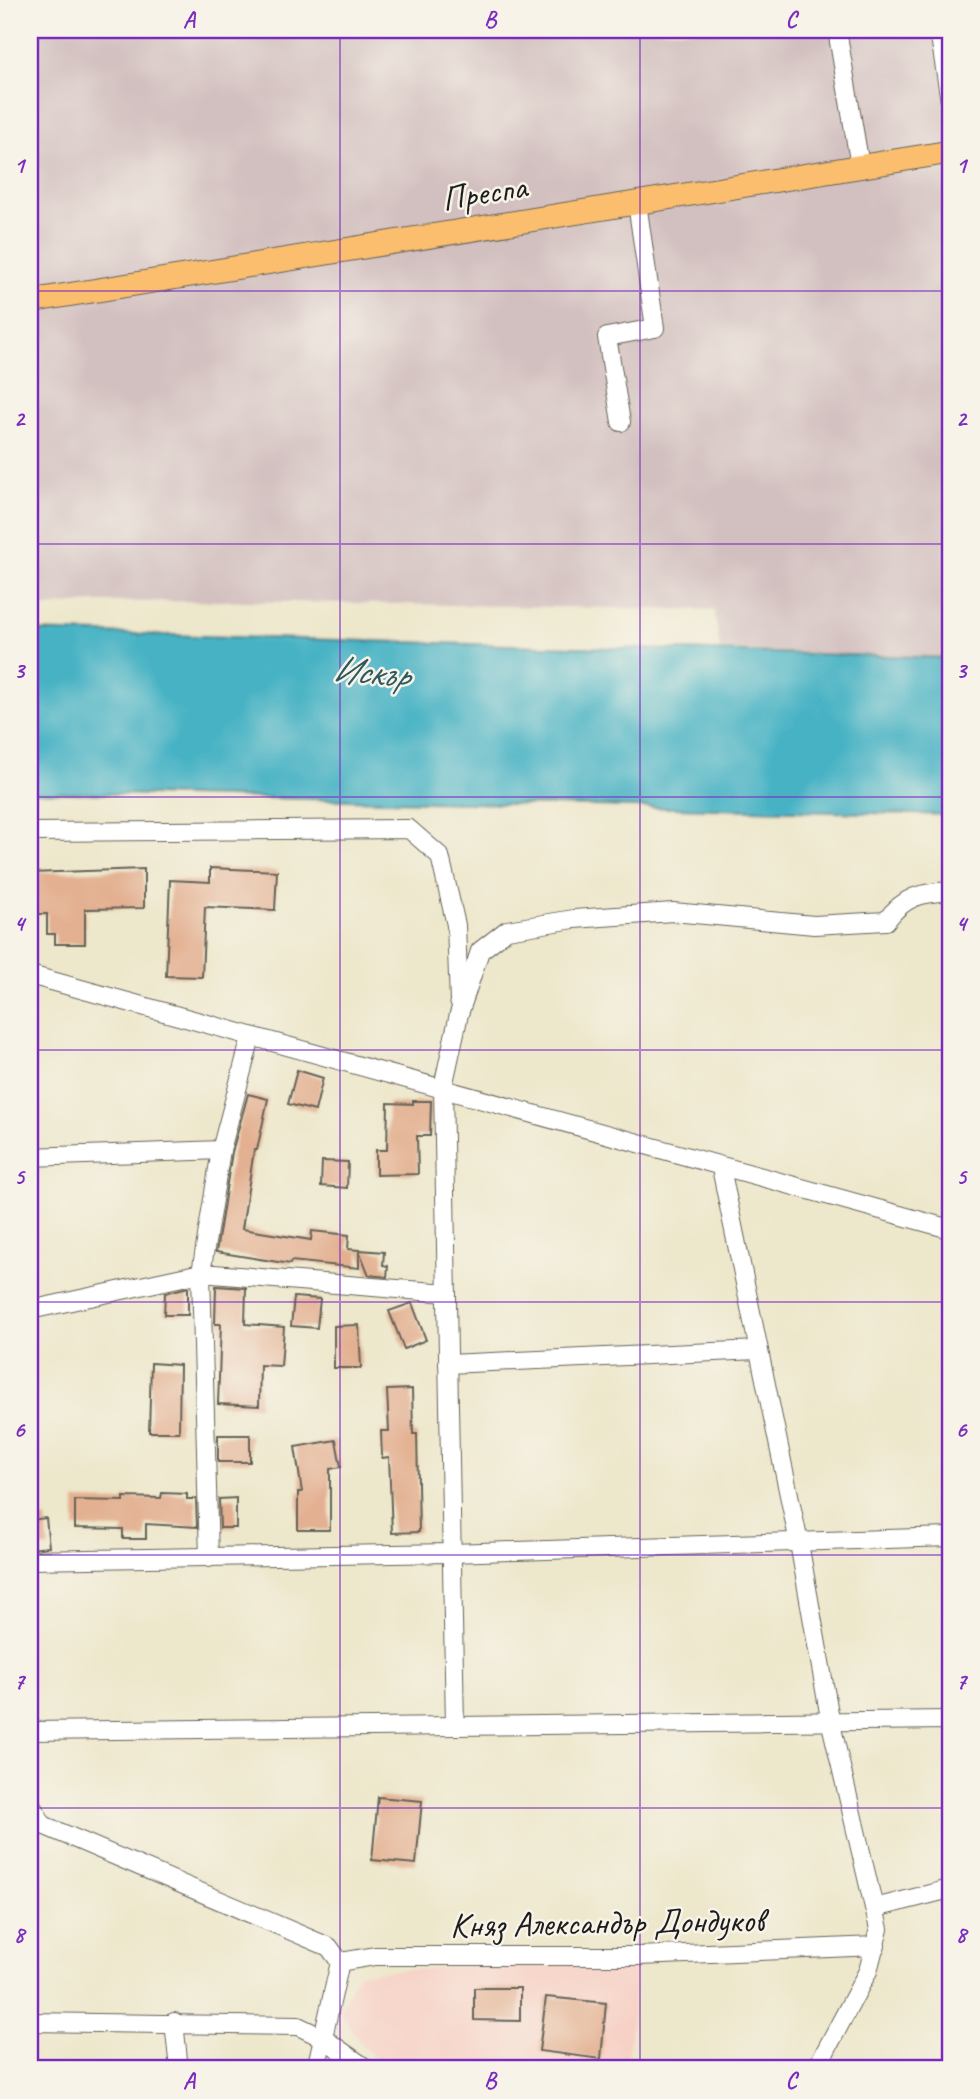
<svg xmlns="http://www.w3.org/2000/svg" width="980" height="2099" viewBox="0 0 980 2099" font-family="Caveat,sans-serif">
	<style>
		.built { fill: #f7d1c6 }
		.industrial { fill: #d2bfbf }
		.water { fill: #47b2c4; stroke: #326770; stroke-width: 2 }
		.building { fill: #e3b091 }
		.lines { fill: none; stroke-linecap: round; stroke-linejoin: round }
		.minor-casing { stroke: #656359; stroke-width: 20 }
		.major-casing { stroke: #656359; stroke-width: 25 }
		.minor { stroke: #fff; stroke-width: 18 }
		.major { stroke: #fbbe6e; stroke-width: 23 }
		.grid { fill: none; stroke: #7b2cbf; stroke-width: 2; stroke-opacity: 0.55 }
		.labels { text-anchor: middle; stroke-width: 5; stroke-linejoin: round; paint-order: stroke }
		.street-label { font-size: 35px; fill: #1c1c1c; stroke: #f7f3e8 }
		.water-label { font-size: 37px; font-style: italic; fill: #2d585f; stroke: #f7f3e8 }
		.neatline { fill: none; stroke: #7b2cbf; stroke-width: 2.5 }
		.grid-label { font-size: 23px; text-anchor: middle; font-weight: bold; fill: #7b2cbf }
	</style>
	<rect width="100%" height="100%" fill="#f7f3e8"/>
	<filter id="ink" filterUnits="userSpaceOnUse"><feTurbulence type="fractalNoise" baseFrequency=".0143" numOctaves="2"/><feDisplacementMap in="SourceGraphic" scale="14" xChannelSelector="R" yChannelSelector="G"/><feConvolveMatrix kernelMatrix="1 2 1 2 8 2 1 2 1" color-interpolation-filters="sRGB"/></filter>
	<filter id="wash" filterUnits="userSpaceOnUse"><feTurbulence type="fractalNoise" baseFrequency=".00686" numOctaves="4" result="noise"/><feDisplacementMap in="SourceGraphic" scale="28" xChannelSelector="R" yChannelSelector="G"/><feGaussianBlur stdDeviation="1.57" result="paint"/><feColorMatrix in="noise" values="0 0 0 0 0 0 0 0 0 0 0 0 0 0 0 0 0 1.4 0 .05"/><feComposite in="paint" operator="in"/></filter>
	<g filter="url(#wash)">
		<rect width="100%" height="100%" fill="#ede7cb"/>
		<path class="built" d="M638,1956L627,2069H386L361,2044L339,2011L358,1973Z"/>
		<path class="industrial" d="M30,30H950V658L720,649L714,610L243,601L91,602L30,609Z"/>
		<path class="water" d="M30,631L950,658V815L30,792Z"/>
		<g id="blocks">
			<g class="building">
				<path d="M210,868L277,871L275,910L205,907L202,977L166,976L170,880L210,882Z"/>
				<path d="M144,869V908L85,909V944H55V934H47V914H30V873Z"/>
				<path d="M297,1070L323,1078L315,1111L288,1104Z"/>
				<path d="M248,1094L268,1099L257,1150H254L242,1229L311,1240L312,1231L349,1235L348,1249L384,1252L383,1265L388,1266L387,1277L369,1275L359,1250V1268L291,1261L290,1264L216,1252L232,1152Z"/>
				<path d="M413,1101H431L430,1136H417L418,1174L376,1175V1150H387L388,1103L413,1104Z"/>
				<path d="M322,1161L348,1162L347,1188L321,1186Z"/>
				<path d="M216,1286L246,1288L245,1324L284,1327L281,1366L260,1365L259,1406L218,1404L221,1324H215Z"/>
				<path d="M188,1287V1315H164L165,1293Z"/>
				<path d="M294,1297L320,1299L317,1328L291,1326Z"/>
				<path d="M412,1303L426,1340L404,1349L389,1311Z"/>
				<path d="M359,1325L361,1368H334V1326Z"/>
				<path d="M151,1363L180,1365L179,1432H149Z"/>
				<path d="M412,1389L413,1434H417L419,1532L392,1533L389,1457L382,1458L381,1431H389L387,1390Z"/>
				<rect x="218" y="1435" width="32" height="27"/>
				<path d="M336,1440L341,1467L330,1469V1530H298V1492H302L295,1447Z"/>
				<path d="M162,1493L187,1494V1499H196L197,1527L146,1524V1539H123V1529L75,1528V1500L124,1501V1497L161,1498Z"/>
				<path d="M236,1498V1528H220L219,1499Z"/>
				<path d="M46,1518L49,1547L30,1549V1520Z"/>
				<path d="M378,1797L422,1801L416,1864L372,1860Z"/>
				<path d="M474,1988H520V2021L474,2020Z"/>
				<path d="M546,1997L606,2003L601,2059L539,2051Z"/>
			</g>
		</g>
	</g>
	<g filter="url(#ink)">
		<use href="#blocks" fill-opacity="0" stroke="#656359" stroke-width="2"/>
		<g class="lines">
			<g class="minor-casing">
				<g id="minor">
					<path d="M837,30L860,166"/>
					<path d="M939,30L950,101"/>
					<path d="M621,422L607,337L655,328L637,203"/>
					<path d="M30,832L409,829L440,856L456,925L459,1001"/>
					<path d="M30,975L950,1229"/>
					<path d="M30,1157L221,1150"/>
					<path d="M721,1168L799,1543L831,1724L879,1929L868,1971L816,2069"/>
					<path d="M30,1310L201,1273L447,1293"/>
					<path d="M448,1364L758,1350"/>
					<path d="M209,1558L201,1273L221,1150L251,1037"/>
					<path d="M30,1560L451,1553L950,1537"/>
					<path d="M455,1726L443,1087L459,1014L480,951L507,930L574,919L673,912L814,925L886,921C904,896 921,893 950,891"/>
					<path d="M30,1731L950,1720"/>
					<path d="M30,1803L43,1825L329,1947L340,1962L316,2069"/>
					<path d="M875,1908L950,1889"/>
					<path d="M340,1962L375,1956H638L876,1946"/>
					<path d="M30,2022L298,2026L323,2038L367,2069"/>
					<path d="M174,2022L179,2069"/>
				</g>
			</g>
			<g class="major-casing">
				<path id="major" d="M30,301L950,152"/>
			</g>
			<use href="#minor" class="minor"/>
			<use href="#major" class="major"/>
		</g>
	</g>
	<path class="grid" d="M340,30V2069M640,30V2069M30,291H950M30,544H950M30,797H950M30,1050H950M30,1302H950M30,1555H950M30,1808H950"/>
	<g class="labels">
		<g class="street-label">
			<text transform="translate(484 192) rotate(-9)" y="12">Преспа</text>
			<text transform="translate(607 1922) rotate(-1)" y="12">Княз Александър Дондуков</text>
		</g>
		<g class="water-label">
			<text transform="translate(371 671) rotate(5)" y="13">Искър</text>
		</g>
	</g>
	<rect width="980" height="2099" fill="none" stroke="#f7f3e8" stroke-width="77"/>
	<rect x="38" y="38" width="904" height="2022" class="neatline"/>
	<g class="grid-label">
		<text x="189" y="27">A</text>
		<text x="490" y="27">B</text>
		<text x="791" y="27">C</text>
		<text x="19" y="173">1</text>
		<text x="961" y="173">1</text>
		<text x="19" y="426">2</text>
		<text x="961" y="426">2</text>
		<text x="19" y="678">3</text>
		<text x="961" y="678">3</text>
		<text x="19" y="931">4</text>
		<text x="961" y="931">4</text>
		<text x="19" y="1184">5</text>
		<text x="961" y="1184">5</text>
		<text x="19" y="1437">6</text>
		<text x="961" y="1437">6</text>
		<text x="19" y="1689">7</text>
		<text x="961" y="1689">7</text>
		<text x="19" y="1942">8</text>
		<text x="961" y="1942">8</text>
		<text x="189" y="2088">A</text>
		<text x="490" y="2088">B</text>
		<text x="791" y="2088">C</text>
	</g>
</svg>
